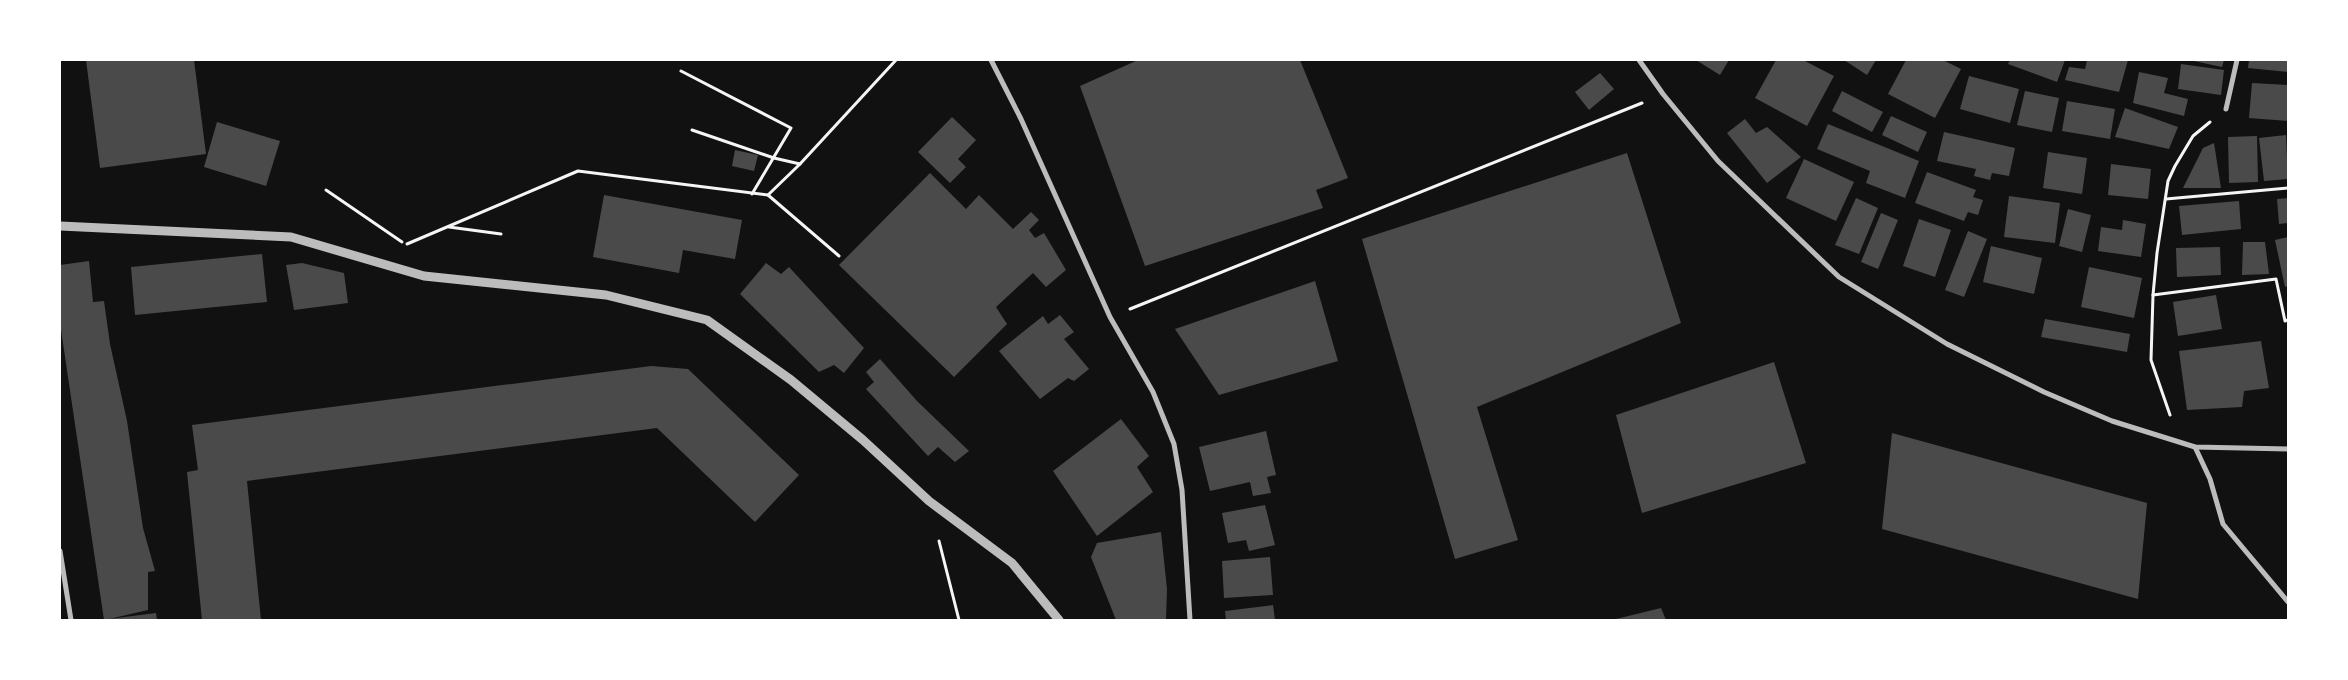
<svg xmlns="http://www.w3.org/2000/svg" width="2348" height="680" viewBox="0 0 2348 680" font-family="'Roboto Condensed',sans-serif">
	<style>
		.building { fill: #4a4a4a }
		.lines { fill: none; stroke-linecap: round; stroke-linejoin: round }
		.path { stroke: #f5f5f5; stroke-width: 3 }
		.minor { stroke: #bcbcbc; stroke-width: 5 }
		.tertiary { stroke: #bcbcbc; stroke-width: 9 }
	</style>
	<rect width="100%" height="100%" fill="#111"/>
	<g class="building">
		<path d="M86,60H194L206,154L100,168Z"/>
		<path d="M1138,60H1300L1348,178L1316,190L1323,208L1145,266L1080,86Z"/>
		<path d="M1696,60H1729L1720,75Z"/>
		<path d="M1776,60H1803L1834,76L1807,126L1755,98Z"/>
		<path d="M1844,60H1876L1867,75Z"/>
		<path d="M1906,60H1943L1961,69L1935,118L1888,94Z"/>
		<path d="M2010,60H2065L2057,82L2008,64Z"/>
		<path d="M2087,60H2128L2119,92L2065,80L2069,67L2085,69Z"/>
		<path d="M2189,60H2224L2222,67Z"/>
		<path d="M2249,60H2288V72L2248,68Z"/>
		<path d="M2181,64L2224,70L2221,95L2178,89Z"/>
		<path d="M2139,72L2168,78L2164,93L2188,99L2184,116L2133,103Z"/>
		<path d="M1600,73L1614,89L1589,110L1575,92Z"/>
		<path d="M1969,76L2019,89L2010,123L1960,109Z"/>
		<path d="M2252,83L2288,85V121L2249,118Z"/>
		<path d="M1842,91L1883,112L1872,132L1832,111Z"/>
		<path d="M2025,91L2059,98L2052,132L2017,125Z"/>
		<path d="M2067,101L2115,109L2110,139L2062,131Z"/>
		<path d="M2125,108L2178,127L2169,149L2115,137Z"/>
		<path d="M1891,116L1927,132L1918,152L1882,135Z"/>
		<path d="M952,117L976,140L958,159L966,167L950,183L918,152Z"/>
		<path d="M1745,119L1756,133L1767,127L1801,157L1767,183L1727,133Z"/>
		<path d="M217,122L280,141L266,186L204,167Z"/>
		<path d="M1828,124L1919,161L1905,198L1866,183L1870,171L1817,149Z"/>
		<path d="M1944,132L2015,148L2009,176L1992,173L1990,180L1974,176L1976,169L1937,161Z"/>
		<path d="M2286,135L2288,179L2264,181L2259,138Z"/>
		<path d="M2257,136L2258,182L2229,183L2228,137Z"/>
		<path d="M2214,143L2221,188H2183L2203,148Z"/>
		<path d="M735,150L758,155L754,171L732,166Z"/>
		<path d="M2048,152L2087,158L2082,194L2043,188Z"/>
		<path d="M1627,153L1681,323L1477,407L1518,540L1455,559L1362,239Z"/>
		<path d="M1804,159L1854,182L1836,221L1786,198Z"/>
		<path d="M2111,164L2151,169L2148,199L2108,195Z"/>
		<path d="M1927,172L1976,190L1973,197L1983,200L1978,215L1968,212L1964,221L1915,203Z"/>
		<path d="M930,173L966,209L979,195L1013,229L1031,212L1039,220L1029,230L1035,238L1044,233L1066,270L1046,287L1033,273L996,307L1007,324L954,377L839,265Z"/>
		<path d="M604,195L742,220L735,259L683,250L679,273L593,257Z"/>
		<path d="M2009,196L2060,203L2055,243L2004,237Z"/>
		<path d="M1856,198L1878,208L1859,254L1835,245Z"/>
		<path d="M2288,198V223L2279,224L2277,199Z"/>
		<path d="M2239,201L2241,229L2182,235L2179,206Z"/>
		<path d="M2068,209L2091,215L2082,252L2059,246Z"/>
		<path d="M1881,213L1898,220L1878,269L1861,262Z"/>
		<path d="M1919,219L1951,230L1935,277L1903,266Z"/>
		<path d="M2123,220L2146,224L2141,257L2098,251L2101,227L2122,230Z"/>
		<path d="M1968,231L1987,239L1964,297L1945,290Z"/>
		<path d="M2288,237V286L2285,287L2275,240Z"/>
		<path d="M2243,242H2265L2269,274L2242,275Z"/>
		<path d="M1991,246L2042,258L2034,294L1983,282Z"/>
		<path d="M2220,247L2221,275L2177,277L2176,248Z"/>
		<path d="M262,254L267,302L135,315L131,267Z"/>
		<path d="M89,261L93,302L104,301L110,344L127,421L143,528L155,571L148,572V610L109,619L156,613L157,620H104L60,323V265Z"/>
		<path d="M302,263L344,273L348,303L294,310L286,265Z"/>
		<path d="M766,263L781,274L789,267L864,348L844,373L834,365L819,372L740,294Z"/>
		<path d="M2089,267L2142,278L2134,318L2081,307Z"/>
		<path d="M1315,281L1338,361L1219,395L1175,329Z"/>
		<path d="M2216,295L2222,329L2178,336L2173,302Z"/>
		<path d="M1060,315L1074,332L1064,339L1089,369L1074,381L1068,378L1040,399L999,351L1043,316L1048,324Z"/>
		<path d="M2045,319L2130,334L2127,352L2041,337Z"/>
		<path d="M2261,341L2269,388L2244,391L2242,407L2187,410L2179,351Z"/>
		<path d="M880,359L917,401L969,451L955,462L938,447L928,456L866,389L874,382L866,372Z"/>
		<path d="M1774,362L1806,463L1642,513L1616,415Z"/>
		<path d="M651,366L688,369L799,475L755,522L657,428L247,481L261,620H202L187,472L198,470L192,425Z"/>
		<path d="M1121,419L1149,456L1137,467L1153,492L1097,536L1053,471Z"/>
		<path d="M1266,431L1276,475L1267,477L1271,493L1253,496L1250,482L1210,491L1199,447Z"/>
		<path d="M1892,433L2147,503L2138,599L1882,529Z"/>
		<path d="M1265,505L1275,545L1249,551L1246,540L1228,543L1222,513Z"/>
		<path d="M1161,532L1167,589L1166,620H1116L1091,557L1097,543Z"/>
		<path d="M1270,557L1273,595L1224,598L1222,561Z"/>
		<path d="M1273,605L1275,620H1226L1225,611Z"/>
		<path d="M1661,608L1666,620H1616V619Z"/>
	</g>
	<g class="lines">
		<g class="path">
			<path d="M681,71L791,128L752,194"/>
			<path d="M692,130L774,158L800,164"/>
			<path d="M326,190L402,242"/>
			<path d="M768,195L839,256"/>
			<path d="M2166,199L2288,188"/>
			<path d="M449,227L501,234"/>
			<path d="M407,244L578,171L768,195L800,164L896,60"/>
			<path d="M2153,295L2276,279L2285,321L2288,320"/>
			<path d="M1130,309L1642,103"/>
			<path d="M2170,415L2151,360L2153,295L2157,253L2168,181L2175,166L2193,136L2210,122"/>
			<path d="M939,541L959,620"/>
		</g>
		<g class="minor">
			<path d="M991,60L1021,119L1110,317L1153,392L1174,444L1182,490L1190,620"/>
			<path d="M1639,60L1663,94L1718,161L1839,277L1947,344L2044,392L2112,421L2195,447L2288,449"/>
			<path d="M2226,109L2237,60"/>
			<path d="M2195,447L2210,479L2223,524L2288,602"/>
			<path d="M60,551L71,620"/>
		</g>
		<path class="tertiary" d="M60,226L291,237L424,276L606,295L707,320L791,380L863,440L929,501L1012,563L1059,620"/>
	</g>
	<rect width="2348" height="680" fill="none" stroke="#ffffff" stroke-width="122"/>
</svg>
